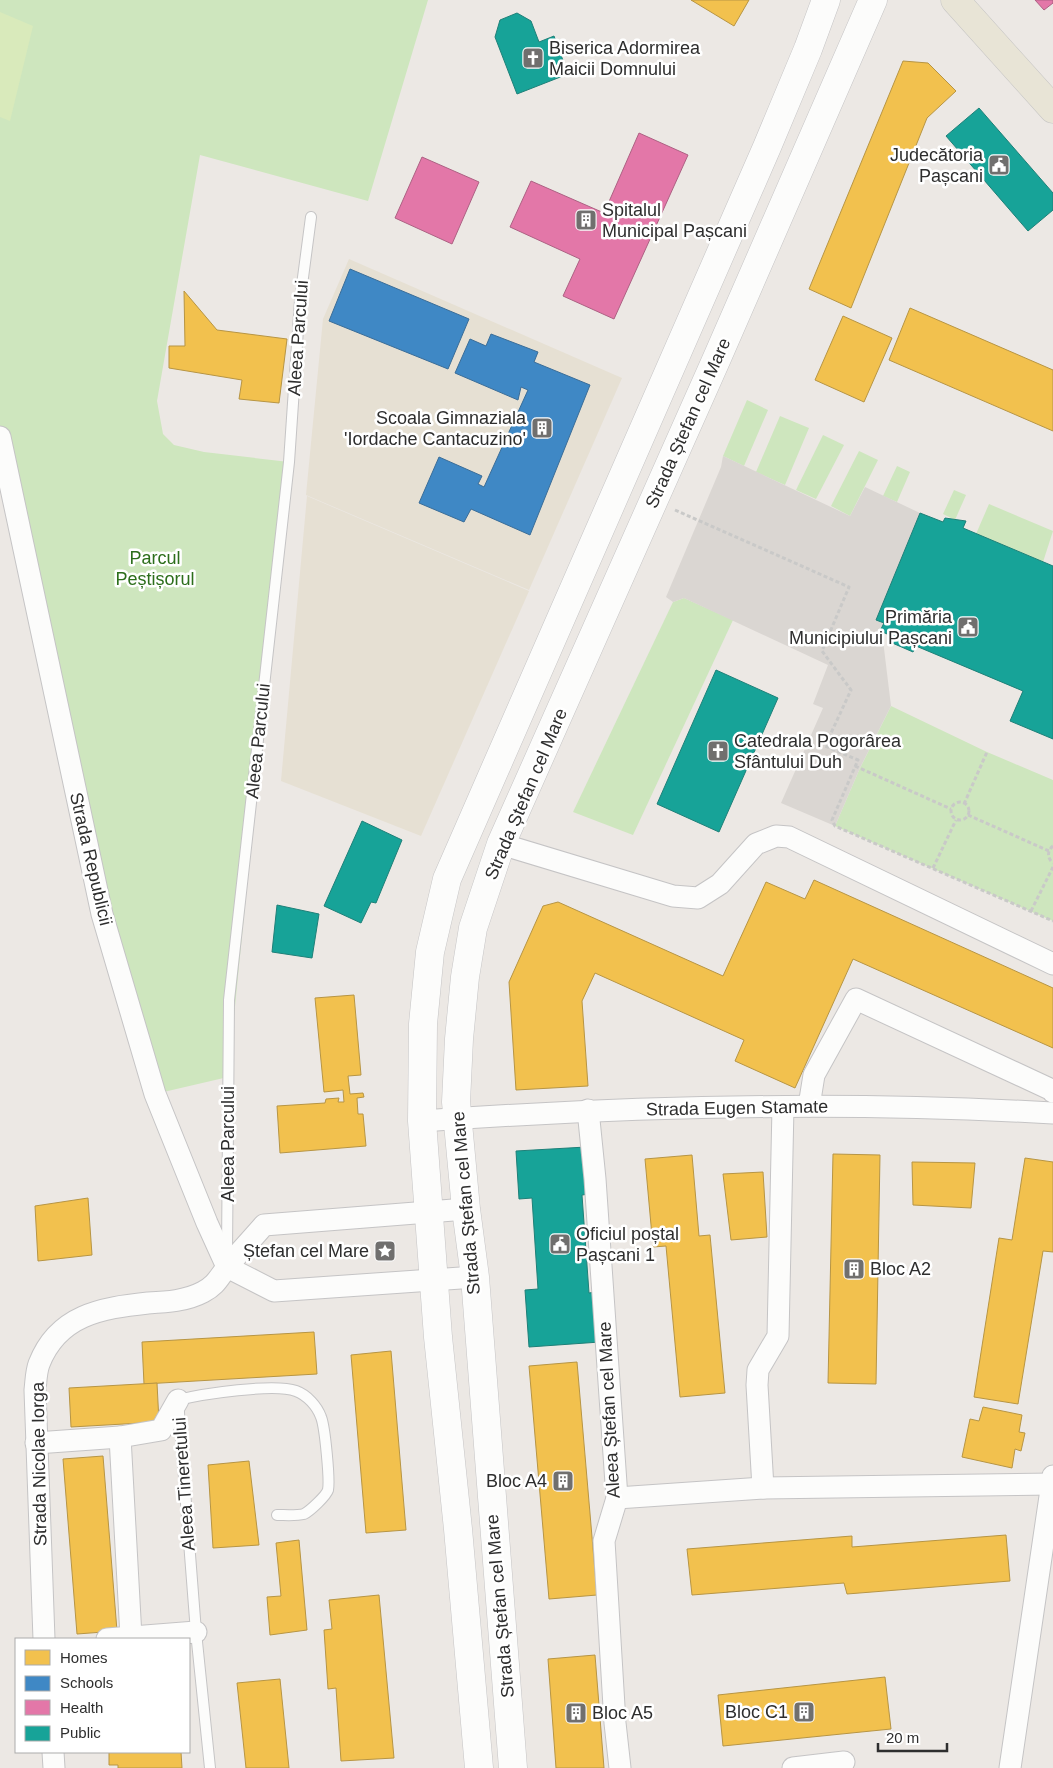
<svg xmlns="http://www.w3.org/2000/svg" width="1053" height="1768" viewBox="0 0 1053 1768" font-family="Helvetica,sans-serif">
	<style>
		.education { fill: #e6e0d3 }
		.green { fill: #cee6be }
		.pitch { fill: #d9eabb }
		.plaza { fill: #dad6d2 }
		.homes { fill: #f2c14e; stroke: #b79544 }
		.schools { fill: #3f88c5; stroke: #3a6d98 }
		.health { fill: #e377a8; stroke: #ad6183 }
		.public { fill: #17a398; stroke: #1e8078 }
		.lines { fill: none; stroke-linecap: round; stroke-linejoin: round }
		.service-casing { stroke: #c5c4c5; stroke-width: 12 }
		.minor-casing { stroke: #c5c4c5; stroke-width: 23 }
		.secondary-casing { stroke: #c5c4c5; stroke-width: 29 }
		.primary-casing { stroke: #c6c5c4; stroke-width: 29 }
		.path { stroke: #c9c9c8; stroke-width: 3; stroke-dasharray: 4 2.5; stroke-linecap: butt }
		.service { stroke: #fcfcfb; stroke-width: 10 }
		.minor { stroke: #fcfcfb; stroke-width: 21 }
		.secondary { stroke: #fcfcfb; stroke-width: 28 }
		.primary { stroke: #e8e4d6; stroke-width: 28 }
		.labels { text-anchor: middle; stroke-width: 5; stroke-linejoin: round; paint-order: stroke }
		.poi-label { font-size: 18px; fill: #2e2e2e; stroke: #fff; text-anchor: start }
		.street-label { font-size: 18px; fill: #2e2e2e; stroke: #fff }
		.park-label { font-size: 18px; fill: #2c6e1b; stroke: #fff }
	</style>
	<rect width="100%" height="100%" fill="#ece8e4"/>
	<g class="education">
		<path d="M349,259L622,378L529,590L306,495L323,319Z"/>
		<path d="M307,496L529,591L421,836L281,781Z"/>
	</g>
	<g class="green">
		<path d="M0,0H428L368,201L200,155L157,401L163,434L174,445L204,452L289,462L228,1077L155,1094L0,437Z"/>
		<path d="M747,400L768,410L744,466L723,456Z"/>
		<path d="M780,416L809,428L785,485L756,472Z"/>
		<path d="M823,435L844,445L816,499L796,490Z"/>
		<path d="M859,451L878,460L850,516L831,506Z"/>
		<path d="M897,466L910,472L897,502L883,496Z"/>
		<path d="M954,490L966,495L955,520L943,514Z"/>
		<path d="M989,504L1053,531L1043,562L976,534Z"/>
		<path d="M684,598L733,620L633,835L573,812L673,602Z"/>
		<path d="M891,706L987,752L1053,780V921L835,826L860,768Z"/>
	</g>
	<path class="pitch" d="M0,12L33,26L10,121L0,117Z"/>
	<path class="plaza" d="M723,456L850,516L865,487L920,513L876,620L884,623L881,631L882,632L891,706L860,768L835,826L781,803L823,708L813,704L828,665L684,598L673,602L666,597L721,467Z"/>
	<g class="homes">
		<path d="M691,0H749L734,26Z"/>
		<path d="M903,61L928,63L956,91L927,118L851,308L809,289Z"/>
		<path d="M184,291L217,330L287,339L279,403L239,399L242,380L169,368V346H185Z"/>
		<path d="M910,308L1053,370V431L889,360Z"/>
		<path d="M843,316L892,338L864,402L815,380Z"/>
		<path d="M814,880L1053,988V1048L853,959L795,1088L735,1061L744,1040L595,973L582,1001L588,1086L516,1090L509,982L543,906L558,902L723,976L766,882L805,899Z"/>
		<path d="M354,995L361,1075L348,1076L350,1094L363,1093L364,1097L357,1098L358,1114H363L366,1146L280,1153L277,1106L325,1103L326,1099L339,1098L338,1102H344L343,1090L324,1092L315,998Z"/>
		<path d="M833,1154L880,1155L876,1384L828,1383Z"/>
		<path d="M692,1155L699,1236L710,1235L725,1393L680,1397L666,1246L653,1247L645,1159Z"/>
		<path d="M1025,1158L1053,1162V1252L1043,1251L1018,1404L974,1397L999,1238L1012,1240Z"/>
		<path d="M912,1162L975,1163L971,1208L913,1205Z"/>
		<path d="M763,1172L767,1237L731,1240L723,1174Z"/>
		<path d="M88,1198L92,1255L38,1261L35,1206Z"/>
		<path d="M314,1332L317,1374L144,1384L142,1342Z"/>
		<path d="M391,1351L406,1530L366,1533L351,1355Z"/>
		<path d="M577,1362L597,1595L549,1599L529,1366Z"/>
		<path d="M157,1383L159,1422L71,1427L69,1388Z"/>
		<path d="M983,1407L1022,1415L1019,1432L1025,1433L1021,1451L1015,1449L1012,1468L962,1457L970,1419L979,1421Z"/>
		<path d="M103,1456L117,1631L77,1634L63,1459Z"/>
		<path d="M249,1461L259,1545L213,1548L208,1465Z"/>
		<path d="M1006,1535L1010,1581L847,1594L844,1583L692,1595L687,1549L852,1536V1547Z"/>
		<path d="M299,1540L307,1630L270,1635L267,1597L281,1596L276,1543Z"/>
		<path d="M379,1595L394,1758L341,1761L336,1688L328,1689L324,1630L332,1629L329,1600Z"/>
		<path d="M595,1655L604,1768H556L548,1659Z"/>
		<path d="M885,1677L891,1729L723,1746L718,1695Z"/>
		<path d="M280,1679L289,1768H246L237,1683Z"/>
		<path d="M109,1752H181L182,1768H118V1765H109Z"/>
	</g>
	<g class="schools">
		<path d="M350,269L469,319L448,369L329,321Z"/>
		<path d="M491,334L538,352L534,362L590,385L530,535L471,509L464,522L419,503L439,457L482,476L478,484L484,487L528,390L521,387L518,400L455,373L470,339L486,346Z"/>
	</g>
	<g class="health">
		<path d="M1035,0H1053V3L1044,10Z"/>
		<path d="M639,133L688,155L614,319L563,296L580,259L510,227L531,181L604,213Z"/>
		<path d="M422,157L479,182L452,244L395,218Z"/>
	</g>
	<g class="public">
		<path d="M517,13L531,21L539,42L554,36L568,74L517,94L495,37L500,20Z"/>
		<path d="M979,108L1053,193V210L1028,231L946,136Z"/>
		<path d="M920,513L943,522L945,518L966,521L963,528L1053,566V739L1010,721L1023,691L916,646L913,652L890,642L892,636L880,631L884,623L876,620Z"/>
		<path d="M716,670L778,698L719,832L657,804Z"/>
		<path d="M362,821L402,840L376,903L371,902L361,923L324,906Z"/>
		<path d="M277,905L319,914L312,958L272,952Z"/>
		<path d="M586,1147L590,1194L582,1195L589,1293L596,1292L600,1342L529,1347L525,1290L538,1289L532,1198L519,1199L516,1151Z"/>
	</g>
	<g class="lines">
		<g class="service-casing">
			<g id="service">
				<path d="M227,1253L229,1000L289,462L300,300L311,217"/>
				<path d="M210,1768L196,1632L178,1400C202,1394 274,1383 296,1391C307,1395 317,1406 321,1417C325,1427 330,1480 328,1490C326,1496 310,1511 304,1514C296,1516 285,1515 277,1515"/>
			</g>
		</g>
		<g class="minor-casing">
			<g id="minor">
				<path d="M0,437L102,914L155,1094L207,1223L227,1267"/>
				<path d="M501,844L673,896L698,898L720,884L756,844L776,836L789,837L1053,964"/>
				<path d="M809,1106L814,1075L856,999L1052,1090L1053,1092"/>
				<path d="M588,1110L595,1179L617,1498L604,1541L615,1723L620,1768"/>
				<path d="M422,1121C632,1106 843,1101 1053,1113"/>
				<path d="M227,1267L274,1291L475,1277"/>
				<path d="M36,1443L120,1437"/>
				<path d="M763,1488L757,1385L758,1370L778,1336L783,1107"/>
				<path d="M617,1498L763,1488L1053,1484"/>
				<path d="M131,1637L120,1437L161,1430L178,1400"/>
				<path d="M44,1639L35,1390C36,1382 36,1372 39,1364C58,1315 101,1308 148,1303C167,1302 186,1301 203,1292C218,1284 219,1276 229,1265C240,1251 253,1238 264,1225L466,1209"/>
				<path d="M107,1639L196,1632"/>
				<path d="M53,1752L54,1768"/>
				<path d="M793,1768L844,1762"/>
				<path d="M1010,1768L1053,1476"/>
			</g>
		</g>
		<g class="secondary-casing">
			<g id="secondary">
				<path d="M479,1768L458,1529L438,1337L422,1121L423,1024L430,952L447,879L767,147L808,49L826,0"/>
				<path d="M513,1768L475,1277L466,1209L456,1102L459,1039L465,977L473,928L501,844L717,358L873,0"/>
			</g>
		</g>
		<g class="primary-casing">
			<path id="primary" d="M955,0L1053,109"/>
		</g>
		<g class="path">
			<path d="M675,510L849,587L822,651L851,690L825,746L858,760L832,820L835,826L1053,921"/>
			<path d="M855,766L951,809"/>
			<circle cx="960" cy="811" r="9"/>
			<path d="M964,804L987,752"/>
			<path d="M968,815L1049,851"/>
			<path d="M1053,846C1047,851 1047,858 1053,863"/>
			<path d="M933,868L956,820"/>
			<path d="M1031,911L1053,867"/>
		</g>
		<use href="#service" class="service"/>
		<use href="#minor" class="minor"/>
		<use href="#secondary" class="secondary"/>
		<use href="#primary" class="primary"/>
	</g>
	<defs>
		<g id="church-square" transform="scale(1.125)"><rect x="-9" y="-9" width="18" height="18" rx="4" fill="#706f6e" stroke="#fff"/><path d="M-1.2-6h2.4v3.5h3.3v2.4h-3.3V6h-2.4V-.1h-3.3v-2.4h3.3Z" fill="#fff"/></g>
		<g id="civic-square" transform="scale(1.125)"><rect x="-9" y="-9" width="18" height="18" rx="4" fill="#706f6e" stroke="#fff"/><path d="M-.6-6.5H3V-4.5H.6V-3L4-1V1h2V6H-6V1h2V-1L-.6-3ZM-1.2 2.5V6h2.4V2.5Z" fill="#fff"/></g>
		<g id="building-square" transform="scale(1.125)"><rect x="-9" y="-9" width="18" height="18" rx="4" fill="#706f6e" stroke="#fff"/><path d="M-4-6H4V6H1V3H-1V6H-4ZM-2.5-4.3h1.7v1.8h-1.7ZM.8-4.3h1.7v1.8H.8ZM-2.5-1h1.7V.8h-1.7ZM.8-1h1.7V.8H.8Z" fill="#fff"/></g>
		<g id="sight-square" transform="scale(1.125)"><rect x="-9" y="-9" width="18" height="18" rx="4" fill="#706f6e" stroke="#fff"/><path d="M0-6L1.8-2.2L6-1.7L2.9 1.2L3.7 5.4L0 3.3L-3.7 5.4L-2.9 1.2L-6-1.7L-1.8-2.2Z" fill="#fff"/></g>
	</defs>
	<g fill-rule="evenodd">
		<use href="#church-square" x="533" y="58"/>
		<use href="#civic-square" x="999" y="165"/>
		<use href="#building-square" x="586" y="220"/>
		<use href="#building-square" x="542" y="428"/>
		<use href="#civic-square" x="968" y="627"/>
		<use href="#church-square" x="718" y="751"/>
		<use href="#civic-square" x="560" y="1244"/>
		<use href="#sight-square" x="385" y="1251"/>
		<use href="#building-square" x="854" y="1269"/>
		<use href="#building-square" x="563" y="1481"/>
		<use href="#building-square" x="804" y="1712"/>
		<use href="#building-square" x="576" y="1713"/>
	</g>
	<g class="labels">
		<g class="poi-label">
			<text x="549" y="54">Biserica Adormirea<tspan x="549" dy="21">Maicii Domnului</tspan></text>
			<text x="983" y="161" text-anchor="end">Judecătoria<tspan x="983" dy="21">Pașcani</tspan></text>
			<text x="602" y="216">Spitalul<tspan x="602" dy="21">Municipal Pașcani</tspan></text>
			<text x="526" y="424" text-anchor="end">Scoala Gimnaziala<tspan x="526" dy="21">'Iordache Cantacuzino'</tspan></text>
			<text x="952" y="623" text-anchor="end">Primăria<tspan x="952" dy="21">Municipiului Pașcani</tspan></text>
			<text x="734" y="747">Catedrala Pogorârea<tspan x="734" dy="21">Sfântului Duh</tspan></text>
			<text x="576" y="1240">Oficiul poștal<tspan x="576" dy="21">Pașcani 1</tspan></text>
			<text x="369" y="1257" text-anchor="end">Ștefan cel Mare</text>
			<text x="870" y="1275">Bloc A2</text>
			<text x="547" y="1487" text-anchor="end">Bloc A4</text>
			<text x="788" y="1718" text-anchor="end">Bloc C1</text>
			<text x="592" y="1719">Bloc A5</text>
		</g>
		<g class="street-label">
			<text transform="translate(298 338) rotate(-86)" y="6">Aleea Parcului</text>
			<text transform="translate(688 423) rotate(-66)" y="6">Strada Ștefan cel Mare</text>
			<text transform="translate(258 741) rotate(-84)" y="6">Aleea Parcului</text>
			<text transform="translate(526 794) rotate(-67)" y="6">Strada Ștefan cel Mare</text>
			<text transform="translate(91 859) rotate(77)" y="6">Strada Republicii</text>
			<text transform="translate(737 1108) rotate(-1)" y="6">Strada Eugen Stamate</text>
			<text transform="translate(228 1144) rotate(-90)" y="6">Aleea Parcului</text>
			<text transform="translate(466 1203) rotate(-95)" y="6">Strada Ștefan cel Mare</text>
			<text transform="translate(609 1410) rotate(-93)" y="6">Aleea Ștefan cel Mare</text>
			<text transform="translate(39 1464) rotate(-91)" y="6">Strada Nicolae Iorga</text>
			<text transform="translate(184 1484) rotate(-94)" y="6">Aleea Tineretului</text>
			<text transform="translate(500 1606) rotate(-95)" y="6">Strada Ștefan cel Mare</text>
		</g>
		<g class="park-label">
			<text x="155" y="564">Parcul<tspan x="155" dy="21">Peștișorul</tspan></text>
		</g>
	</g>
	<rect x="15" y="1638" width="175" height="115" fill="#ffffff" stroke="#ababab"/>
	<rect x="25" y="1650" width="25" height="15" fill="#f2c14e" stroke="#ababab"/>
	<text x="60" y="1663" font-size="15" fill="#2e2e2e">Homes</text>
	<rect x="25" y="1676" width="25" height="15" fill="#3f88c5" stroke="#ababab"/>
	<text x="60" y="1688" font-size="15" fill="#2e2e2e">Schools</text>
	<rect x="25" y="1700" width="25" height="15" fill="#e377a8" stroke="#ababab"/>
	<text x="60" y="1713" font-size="15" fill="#2e2e2e">Health</text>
	<rect x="25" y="1726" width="25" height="15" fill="#17a398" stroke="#ababab"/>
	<text x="60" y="1738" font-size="15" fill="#2e2e2e">Public</text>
	<path d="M878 1743v8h69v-8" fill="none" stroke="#2e2e2e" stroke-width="2.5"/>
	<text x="886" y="1743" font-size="15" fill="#2e2e2e" stroke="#ffffff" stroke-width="4" paint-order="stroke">20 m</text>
</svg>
